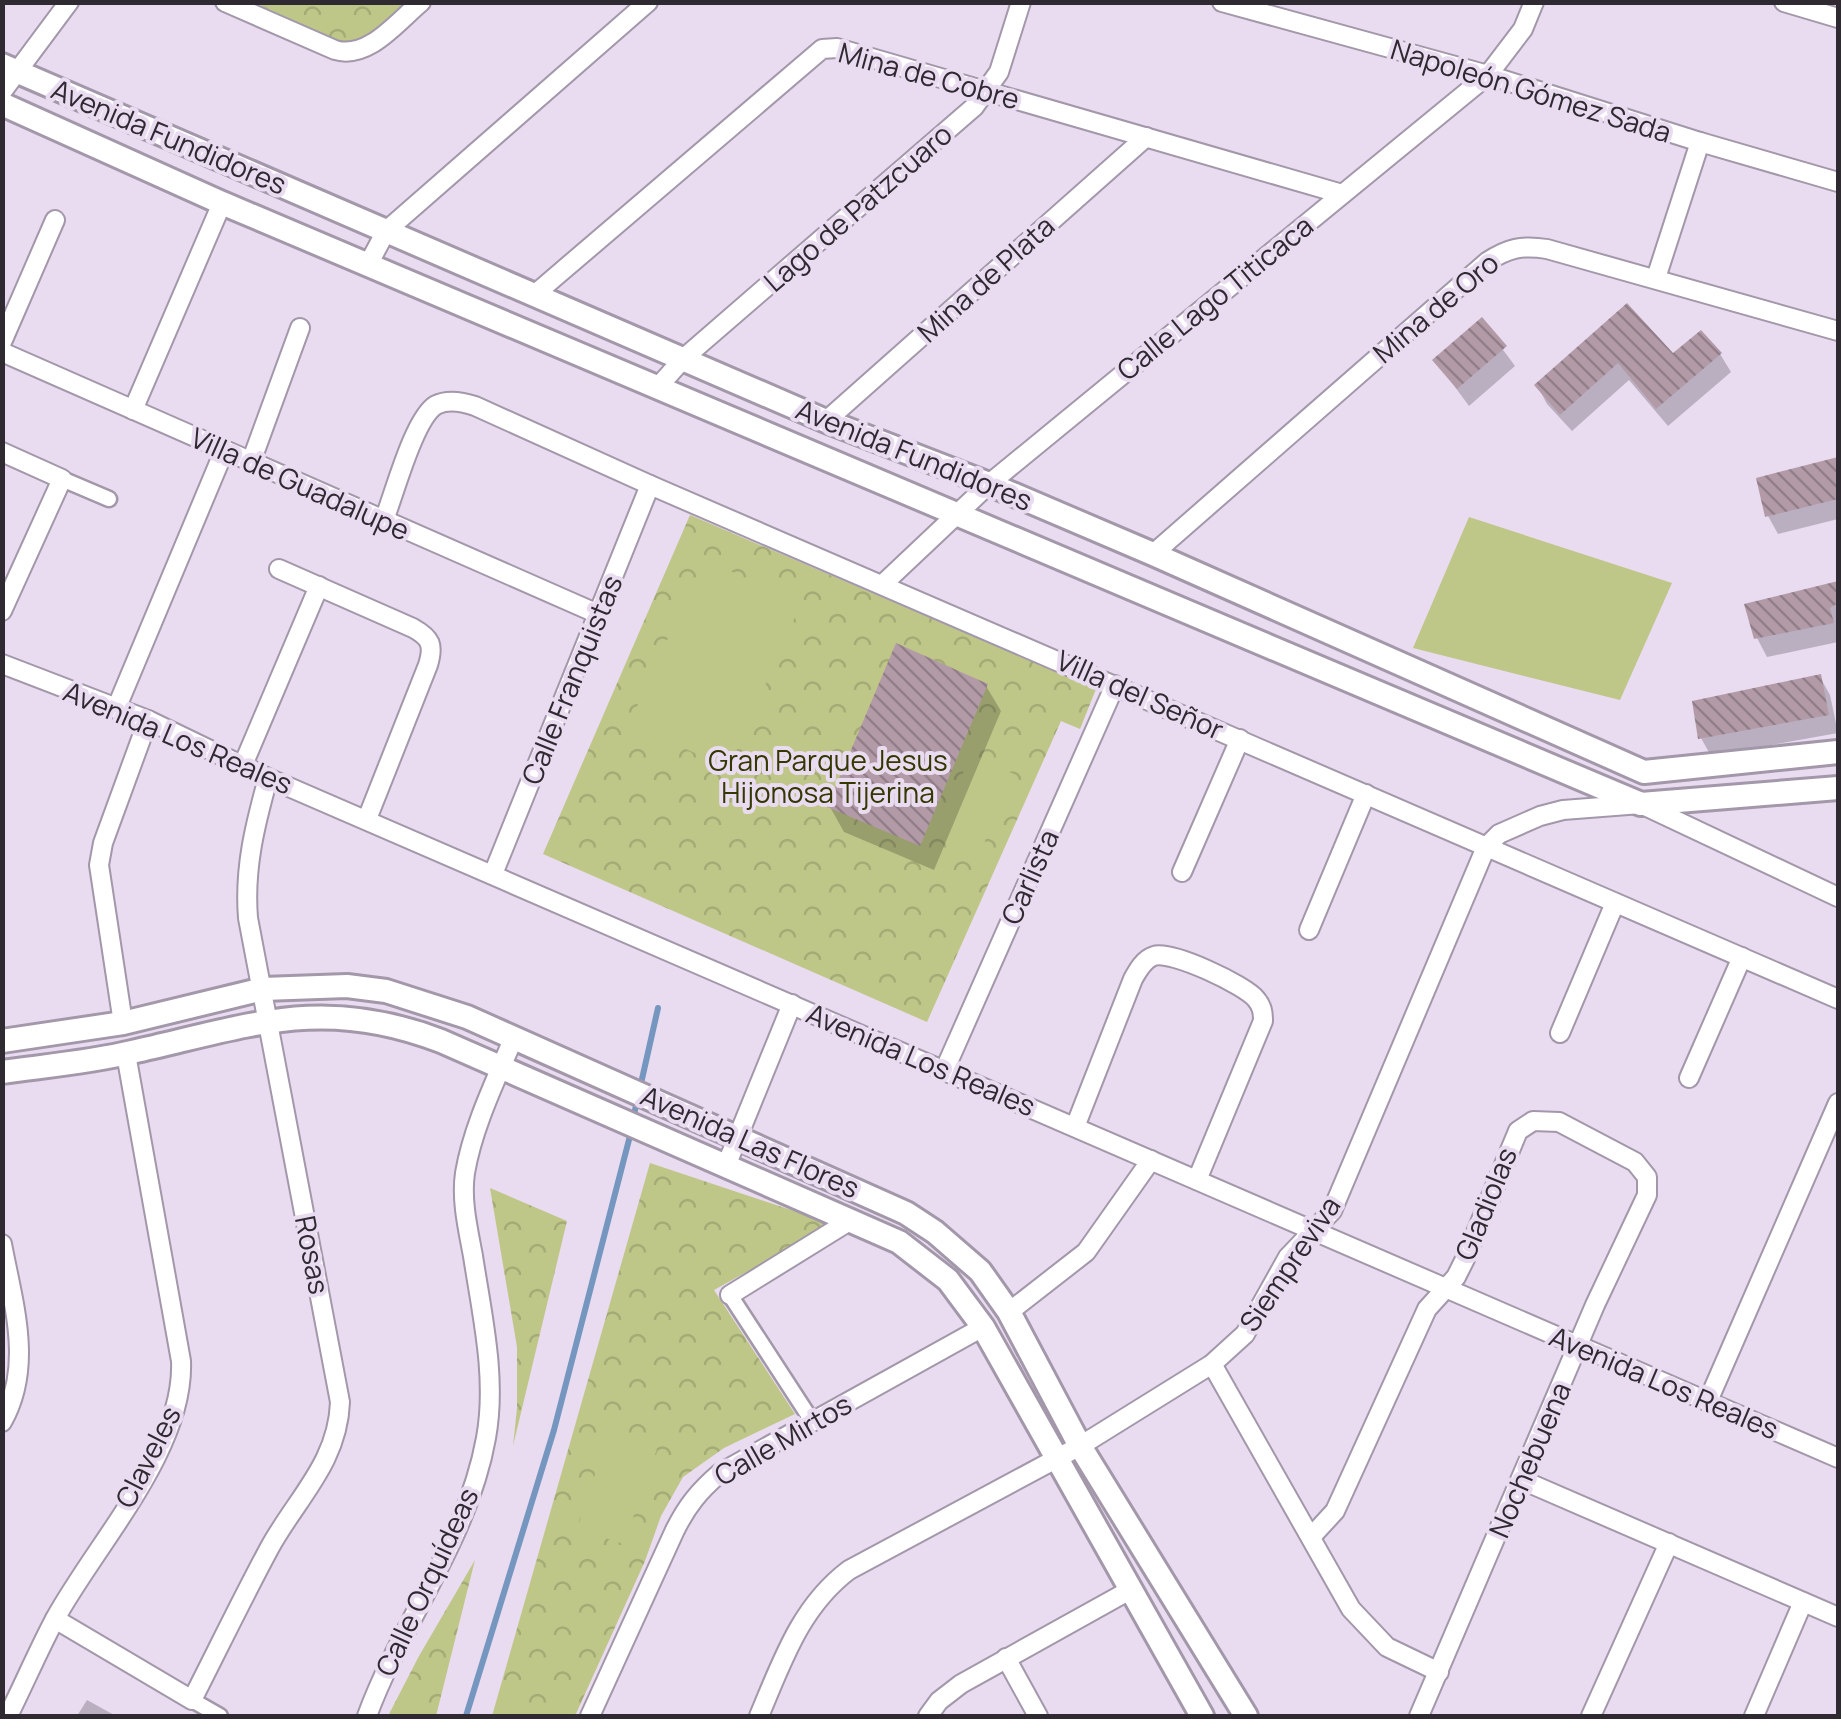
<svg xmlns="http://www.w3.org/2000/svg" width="1841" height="1719" viewBox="0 0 1841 1719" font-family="Manrope,sans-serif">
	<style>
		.park { fill: url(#park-crowns) }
		.pitch { fill: #bfc788 }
		.shadow { fill: #0003 }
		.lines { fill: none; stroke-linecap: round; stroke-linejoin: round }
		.stream { stroke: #7597bf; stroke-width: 6 }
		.building { fill: url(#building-back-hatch) }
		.pedestrian-casing { stroke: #a397aa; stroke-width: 19 }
		.minor-casing { stroke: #a397aa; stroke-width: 22 }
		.tertiary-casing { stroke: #a397aa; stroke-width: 28 }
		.pedestrian { stroke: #fff; stroke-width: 14 }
		.minor { stroke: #fff; stroke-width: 18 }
		.tertiary { stroke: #fff; stroke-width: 22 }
		.labels { text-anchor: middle; stroke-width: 8; stroke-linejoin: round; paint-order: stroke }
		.street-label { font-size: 28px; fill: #2f2931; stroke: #e9dbf0 }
		.park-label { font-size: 28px; fill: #343800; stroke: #e9dbf0 }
	</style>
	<defs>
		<pattern id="park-crowns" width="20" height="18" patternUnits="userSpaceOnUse" patternTransform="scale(2.5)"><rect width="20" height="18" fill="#bfc788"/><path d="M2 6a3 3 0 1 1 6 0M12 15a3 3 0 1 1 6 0" fill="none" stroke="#a4ab76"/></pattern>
		<pattern id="building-back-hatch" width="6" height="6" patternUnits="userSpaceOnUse" patternTransform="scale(2.5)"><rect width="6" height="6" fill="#b29ba7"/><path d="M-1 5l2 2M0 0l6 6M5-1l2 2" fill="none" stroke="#917e89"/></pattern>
	</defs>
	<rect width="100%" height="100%" fill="#e9dbf0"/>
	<g class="park">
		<path d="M255,3H409L355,50Z"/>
		<path d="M690,515L1096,689L1080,729L1061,721L927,1022L543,854Z"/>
		<path d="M650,1163L833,1224L714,1290L795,1414L724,1448L683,1477L661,1516L645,1561L575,1716H492Z"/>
		<path d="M490,1188L567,1221L513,1446L517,1408V1347Z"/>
		<path d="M475,1560L436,1716H388L419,1656Z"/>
	</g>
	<g class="pitch">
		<path d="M1469,517L1672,583L1620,700L1413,648Z"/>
		<path d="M704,559L801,603L729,768L629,724Z"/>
		<path d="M970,756L1014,774L981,850L938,833Z"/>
		<path d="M608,1435L657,1449L624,1544L577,1529Z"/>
	</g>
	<g class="shadow">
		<path d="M1627,307L1673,356L1720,354L1731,372L1668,426L1629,380L1572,431L1547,404L1537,385Z"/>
		<path d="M1481,320L1515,366L1469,406L1435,360Z"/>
		<path d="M1838,460V519L1778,534L1768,516L1759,480Z"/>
		<path d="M1838,584V642L1767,657L1757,638Z"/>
		<path d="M1820,677L1830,695L1838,733L1711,756L1701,738Z"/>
		<path d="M986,686L1001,711L934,870L844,832L830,807Z"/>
		<path d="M87,1700L116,1716H77Z"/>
	</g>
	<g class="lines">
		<g class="stream">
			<path d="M633,1119L658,1008"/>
			<path d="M466,1716L554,1430L631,1132"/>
		</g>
	</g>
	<g class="building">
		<path d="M1627,303L1673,353L1701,330L1722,353L1656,409L1618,363L1560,415L1534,385Z"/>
		<path d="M1482,317L1507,346L1457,389L1432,360Z"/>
		<path d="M1838,457V499L1765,517L1756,478Z"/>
		<path d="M1838,581V603L1830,608L1834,623L1754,639L1744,604Z"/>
		<path d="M896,643L988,684L920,846L827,807Z"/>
		<path d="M1821,674L1829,715L1698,739L1692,701Z"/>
	</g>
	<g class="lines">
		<g class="pedestrian-casing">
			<g id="pedestrian">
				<path d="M62,479L109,499"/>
				<path d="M730,1295L812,1421"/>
				<path d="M192,1700L220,1716"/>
			</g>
		</g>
		<g class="minor-casing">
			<g id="minor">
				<path d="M225,2L335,50C368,60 397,22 421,2"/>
				<path d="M1222,2L1488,75L1700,142L1838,182"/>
				<path d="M1784,2L1838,18"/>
				<path d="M2,92L69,2"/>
				<path d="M369,263L386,231L648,2"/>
				<path d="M1656,278L1700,142"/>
				<path d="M534,295L822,49L837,48L1342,194"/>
				<path d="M2,342L55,220"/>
				<path d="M2,352L598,614"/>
				<path d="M657,388L684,358L974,107L999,72L1021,2"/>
				<path d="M133,410L222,203"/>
				<path d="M826,421L1146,137"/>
				<path d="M2,452L62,479L2,611"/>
				<path d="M251,462L300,328"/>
				<path d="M384,520C394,495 414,418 436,405C448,399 463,402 475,406L650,485L1838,999"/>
				<path d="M1153,554L1487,262C1508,248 1522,245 1547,249L1838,331"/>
				<path d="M279,569L413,628C431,638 434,645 428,665L367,819"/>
				<path d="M883,584L989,484L1488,75L1523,29L1534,2"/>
				<path d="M2,664L148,720L268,778L1838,1458"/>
				<path d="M116,709L224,451"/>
				<path d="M243,765L319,586"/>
				<path d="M1182,872L1240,739"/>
				<path d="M493,874L650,485"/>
				<path d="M1309,930L1366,794"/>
				<path d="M123,1023L99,865L103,843L148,720"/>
				<path d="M1560,1033L1615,903"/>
				<path d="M945,1069L1115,685"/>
				<path d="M1689,1078L1742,957"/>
				<path d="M1075,1127L1133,979C1138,970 1144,959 1154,956C1171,950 1245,985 1256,999C1262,1006 1263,1012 1263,1021L1197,1180"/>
				<path d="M726,1166L792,1004"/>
				<path d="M2,1244C13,1303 34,1366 2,1422"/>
				<path d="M730,1295L851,1220"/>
				<path d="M1009,1312L1086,1252L1151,1160"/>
				<path d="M1212,1364L1351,1609L1387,1647L1439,1672"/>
				<path d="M1708,1401L1838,1103"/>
				<path d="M1522,1480L1838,1617"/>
				<path d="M1312,1536L1335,1511L1427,1309L1456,1277L1465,1259L1518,1131L1533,1121L1559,1122L1635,1162L1647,1177V1195L1595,1305L1419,1716"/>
				<path d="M55,1619L192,1700C218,1649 243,1597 270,1547C297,1498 338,1462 340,1402L248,918C244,868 255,825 268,778"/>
				<path d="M1006,1658L1038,1716"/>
				<path d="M8,1716C24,1684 38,1651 55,1619C96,1544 185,1449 181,1361L126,1054"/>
				<path d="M367,1716C402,1621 468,1539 486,1438C497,1378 482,1315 473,1256C468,1229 461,1200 465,1173C473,1126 496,1080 514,1037"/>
				<path d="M590,1716L675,1530C687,1506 699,1491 720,1473L983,1327"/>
				<path d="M759,1716C782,1662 800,1607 849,1570L1080,1446L1212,1364L1245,1334L1288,1257L1332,1211L1486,847L1499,834L1540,816L1563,810L1641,804L1838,897"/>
				<path d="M928,1716L939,1701L961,1684L1130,1590"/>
				<path d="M1591,1716L1669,1543"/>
				<path d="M1754,1716L1803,1602"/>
			</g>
		</g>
		<g class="tertiary-casing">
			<g id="tertiary">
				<path d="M2,65L826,421L989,484L1153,554L1644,772L1838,752"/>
				<path d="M2,104L222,203L1641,804L1838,788"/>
				<path d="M2,1041L123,1023L263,989L347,986L386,991L467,1017L906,1213L935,1232L980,1271L1009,1312L1080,1446L1246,1716"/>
				<path d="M2,1072C45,1066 90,1062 132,1052C249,1026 322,995 441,1041L899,1242L948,1280L983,1327L1202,1716"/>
			</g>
		</g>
		<use href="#pedestrian" class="pedestrian"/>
		<use href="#minor" class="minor"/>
		<use href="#tertiary" class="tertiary"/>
	</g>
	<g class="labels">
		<g class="street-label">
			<text transform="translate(929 76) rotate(15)" y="10">Mina de Cobre</text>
			<text transform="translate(1531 91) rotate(17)" y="10">Napoleón Gómez Sada</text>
			<text transform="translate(169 137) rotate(23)" y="10">Avenida Fundidores</text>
			<text transform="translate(858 208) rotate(-41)" y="10">Lago de Patzcuaro</text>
			<text transform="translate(986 279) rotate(-42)" y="10">Mina de Plata</text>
			<text transform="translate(1215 298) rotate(-39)" y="10">Calle Lago Titicaca</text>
			<text transform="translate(1436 308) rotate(-40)" y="10">Mina de Oro</text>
			<text transform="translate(914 455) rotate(22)" y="10">Avenida Fundidores</text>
			<text transform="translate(300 484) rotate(24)" y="10">Villa de Guadalupe</text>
			<text transform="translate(572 680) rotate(-68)" y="10">Calle Franquistas</text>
			<text transform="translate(1140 695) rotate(24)" y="10">Villa del Señor</text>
			<text transform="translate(178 738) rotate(23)" y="10">Avenida Los Reales</text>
			<text transform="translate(1030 877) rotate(-66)" y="10">Carlista</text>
			<text transform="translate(921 1060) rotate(23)" y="10">Avenida Los Reales</text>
			<text transform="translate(750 1142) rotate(24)" y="10">Avenida Las Flores</text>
			<text transform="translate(1486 1204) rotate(-68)" y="10">Gladiolas</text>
			<text transform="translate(312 1255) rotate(79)" y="10">Rosas</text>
			<text transform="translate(1290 1264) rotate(-56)" y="10">Siempreviva</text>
			<text transform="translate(1664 1383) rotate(23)" y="10">Avenida Los Reales</text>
			<text transform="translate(783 1440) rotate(-30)" y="10">Calle Mirtos</text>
			<text transform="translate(148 1457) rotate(-63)" y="10">Claveles</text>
			<text transform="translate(1530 1460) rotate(-67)" y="10">Nochebuena</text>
			<text transform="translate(427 1582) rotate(-65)" y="10">Calle Orquídeas</text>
		</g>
		<g class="park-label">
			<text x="828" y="771">Gran Parque Jesus<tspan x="828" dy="32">Hijonosa Tijerina</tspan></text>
		</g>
	</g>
	<rect width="1841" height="1719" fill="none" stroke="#2f2931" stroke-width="10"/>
</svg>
